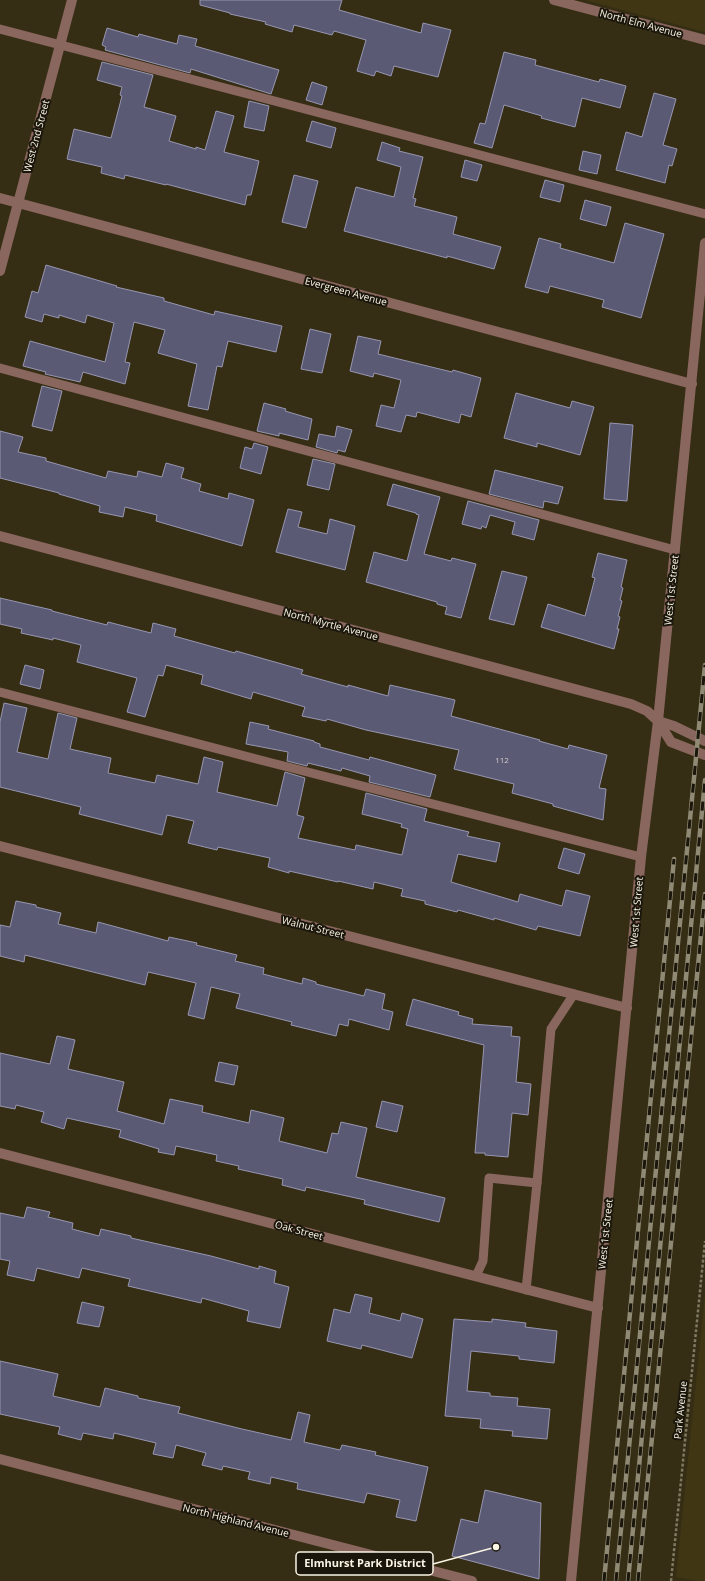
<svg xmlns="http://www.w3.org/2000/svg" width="705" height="1581" viewBox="0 0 705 1581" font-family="'Open Sans',sans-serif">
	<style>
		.built { fill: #403614 }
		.building { fill: #5b5a74; stroke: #9796b2 }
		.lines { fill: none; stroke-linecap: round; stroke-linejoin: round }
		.path { stroke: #807963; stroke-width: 2.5; stroke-dasharray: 3 2; stroke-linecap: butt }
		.service { stroke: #8a675e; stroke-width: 9 }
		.minor { stroke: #8a675e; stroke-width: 10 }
		.rail-casing { stroke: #908974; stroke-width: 4.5 }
		.rail { stroke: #1a160b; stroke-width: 3; stroke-dasharray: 9; stroke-linecap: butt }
		.labels { text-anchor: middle; stroke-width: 4; stroke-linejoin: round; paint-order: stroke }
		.number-label { font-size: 8px; fill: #d2cec9 }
		.street-label { font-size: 10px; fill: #faf5e5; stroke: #1a160b }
		.leader { fill: none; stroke: #faf5e5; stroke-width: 1.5 }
		.callout-dot { fill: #faf5e5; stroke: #1a160b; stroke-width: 1.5 }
		.callout { fill: #1a160b; stroke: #faf5e5; stroke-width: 1.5 }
		.callout-label { font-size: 11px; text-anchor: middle; font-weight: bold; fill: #faf5e5 }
	</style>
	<rect width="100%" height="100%" fill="#362e14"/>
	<g class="built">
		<path d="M585,0H705V32Z"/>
		<path d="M705,1295V1581H699L676,1577Z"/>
	</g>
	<g class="building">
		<path d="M200,0H342L339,10L421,33L423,23L451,30L438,77L394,66L391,76L376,71L374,76L357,71L366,40L334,31L332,35L294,25L292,32L265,24L266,22L230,14V13L200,5Z"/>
		<path d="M107,28L138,37L139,34L177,44L179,35L197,39L195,46L279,70L271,94L191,69L190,73L105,50L106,47L102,45Z"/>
		<path d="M504,52L536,60L535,65L599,82L600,79L626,86L620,108L582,98L575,127L541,118L542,116L504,105L492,148L474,143L480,123L485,124Z"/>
		<path d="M102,62L153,75L144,107L176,116L169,141L196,149V147L205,150L216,111L234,116L224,152L259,161L251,195H247L245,205L166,184V185L125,175L124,179L101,173L102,167L67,159L74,129L111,138L122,96L120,95L122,87L97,80Z"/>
		<path d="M312,82L327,87L322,105L306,100Z"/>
		<path d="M654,93L676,99L663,145L677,149L672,166L669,165L665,183L616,170L626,132L642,137Z"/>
		<path d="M249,101L269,106L264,131L244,127Z"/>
		<path d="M312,121L336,128L331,148L306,141Z"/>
		<path d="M382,142L400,148L399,151L423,157L413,198L416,199L414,206L457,217L453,234L501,247L494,269L447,256V258L344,231L356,187L394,197L401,167L377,160Z"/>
		<path d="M583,151L601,155L597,174L579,170Z"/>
		<path d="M465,160L482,165L477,181L461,177Z"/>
		<path d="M294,175L318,181L306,228L282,222Z"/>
		<path d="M545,180L564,185L560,202L540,197Z"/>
		<path d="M585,200L611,207L606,226L580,219Z"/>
		<path d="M625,223L664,234L641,318L602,307L604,300L550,286L548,293L525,287L539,238L561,244L560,248L614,263Z"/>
		<path d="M46,265L117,286L116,287L164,298V301L214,315L215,311L282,326L276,352L228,341L222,367L217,366L208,410L188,406L197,364L158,353L165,330L134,322L125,362L130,363L125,384L83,372L80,382L45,374L46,372L23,366L30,341L105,362L114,323L87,315L85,323L59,315V318L44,314L42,322L25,317L32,291L38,293Z"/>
		<path d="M310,329L331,334L322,373L301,369Z"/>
		<path d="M358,336L381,341L378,354L452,372L453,370L481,378L471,417L461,414L459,423L417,412L416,417L406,415L401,432L376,426L381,405L394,408L401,380L374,373L373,377L350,371Z"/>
		<path d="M42,386L62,391L52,431L32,426Z"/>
		<path d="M516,393L570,408L572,401L594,407L580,455L537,443V447L504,438Z"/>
		<path d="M264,403L286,409L285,411L312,419L308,440L279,433V436L257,431Z"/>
		<path d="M610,423L633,425L627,501L604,499Z"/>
		<path d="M337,426L352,430L345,452L338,450L337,453L316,447L319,434L335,437Z"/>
		<path d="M0,431L23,437L18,452L46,458V461L106,478L108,471L137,477L138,471L162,477L166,463L184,468L181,478L201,484L199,491L228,499L229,493L254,500L242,546L156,521L157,515L125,507L123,517L99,512L100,506L59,494V493L0,478Z"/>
		<path d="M254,443L268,447L261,474L240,468L245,447L252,449Z"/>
		<path d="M313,459L335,464L329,490L307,485Z"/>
		<path d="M495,470L563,487L558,504L544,501L543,508L489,494Z"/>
		<path d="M393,484L440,497L424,554L451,561L452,558L476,564L461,618L445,614L447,607L437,604V602L366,582L374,552L407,561L419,515L416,514V513L387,505Z"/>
		<path d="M468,501L539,520L534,540L512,534L515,522L490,515L486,528L482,526L481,529L462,524Z"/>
		<path d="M288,509L302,512L298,527L327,534L330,519L355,526L345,570L276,552Z"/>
		<path d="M598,553L627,560L621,587L623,588L620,600L622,601L618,616L620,617L617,629H619L614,649L541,627L548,604L585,616L595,578L592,577Z"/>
		<path d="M502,571L527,577L514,625L489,619Z"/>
		<path d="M0,598L52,610V611L107,625L108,622L151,633L153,623L176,629L174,636L235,653L236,651L303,670L301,674L348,687V685L388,696L390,685L455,700L451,716L540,740L539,741L568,749L569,745L607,755L599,788L606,789L603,820L553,806V804L512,793L514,784L454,769L459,750L366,730L327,719L326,721L302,716L305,707L253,692L251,699L201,684L203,675L166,665L163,676L158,675L145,717L127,712L137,678L77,662L81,645L53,638V640L21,633L22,629L0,624Z"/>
		<path d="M25,665L44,670L40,689L20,684Z"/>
		<path d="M4,703L27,708L17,752L48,759L58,713L77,718L70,749L111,758L108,773L155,783L157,775L198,784L204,757L223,762L217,792L277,806L285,772L305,778L297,815L304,817L298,838L355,850L356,845L402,855L408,829L401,827L402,824L362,814L366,793L427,809L424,821L469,832L467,836L500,843L496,862L458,854L451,882L518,902L520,894L562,906L566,890L590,896L580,936L538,926L536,930L494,918V920L458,910L457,912L425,904V901L401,896L403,889L374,882L373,889L338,881V882L289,871V873L268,867L270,858L218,847L217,850L188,843L194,821L167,815L162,835L79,814L81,807L0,787V722Z"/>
		<path d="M250,722L269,726L268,729L314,741V742L320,744V747L369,760L370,757L436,775L430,797L369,782L370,776L342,768L341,771L308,763L307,766L287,761L288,752L246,744Z"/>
		<path d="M564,848L585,854L579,874L558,868Z"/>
		<path d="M16,901L36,905V907L61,913L58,924L96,933L98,922L168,941L169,937L197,943L196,945L237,955L235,961L264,968L263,974L302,984L303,978L316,982V984L364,996L366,989L385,994L382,1009L393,1012L389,1030L349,1019L348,1026L339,1024L336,1036L291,1025L292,1022L236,1008L240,994L211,987L204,1019L188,1015L196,983L148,972L145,985L25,955L24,962L0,956V925L10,927Z"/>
		<path d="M413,999L459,1012L458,1015L473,1019L472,1024L512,1027L511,1036L520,1037L516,1082L531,1084L528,1115L512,1113L508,1157L485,1155V1153H475L484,1045L406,1025Z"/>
		<path d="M57,1036L75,1040L68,1069L124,1082L117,1111L164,1124L170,1099L203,1106L202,1112L249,1123L251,1110L284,1118L279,1141L327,1153L332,1133L338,1134L341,1122L367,1128L356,1177L445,1198L439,1222L364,1204L365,1200L306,1187L305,1191L282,1185L283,1179L238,1169L239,1166L216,1161L217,1155L176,1146L174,1155L158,1152L159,1149L119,1137L121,1130L67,1118L64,1129L41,1122L44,1112L16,1105L15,1109L0,1106V1053L50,1064Z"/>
		<path d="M219,1062L238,1066L234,1085L215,1081Z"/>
		<path d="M382,1101L403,1106L397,1132L376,1127Z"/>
		<path d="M27,1207L50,1212L48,1217L73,1223L72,1229L99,1236L101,1229L131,1236V1238L211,1256L259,1269V1266L276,1271L274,1283L289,1287L280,1328L247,1321L249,1311L202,1298L201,1303L128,1286L130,1279L82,1268L79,1278L37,1268L34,1281L7,1275L10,1261L0,1259V1213L24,1218Z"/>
		<path d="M355,1294L372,1298L369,1313L400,1321L402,1313L423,1319L412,1358L362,1345L361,1349L327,1341L334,1309L350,1313Z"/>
		<path d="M82,1302L104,1307L99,1327L77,1323Z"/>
		<path d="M454,1319L492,1322V1319L526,1323L525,1327L557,1331L554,1363L519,1359V1356L471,1351L467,1391L490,1393V1396L518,1398L517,1406L550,1409L547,1439L512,1436L513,1431L480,1428L481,1419L445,1416Z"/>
		<path d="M0,1361L58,1374L53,1396L100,1407L105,1388L138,1396V1398L180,1407L178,1413L242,1429L291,1440L298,1412L310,1415L304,1442L340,1450L342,1445L376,1452L375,1455L428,1467L416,1521L396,1517L400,1500L367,1493L364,1503L297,1489L298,1483L271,1477L270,1484L248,1479L250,1472L223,1466L222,1470L202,1465L206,1453L176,1445L173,1458L153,1454L156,1443L114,1433L113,1439L83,1433L81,1440L58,1434L60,1427L0,1414Z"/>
		<path d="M485,1490L541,1503L539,1579L452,1556L461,1519L478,1523Z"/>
	</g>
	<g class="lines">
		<path class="path" d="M671,1581L705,1241"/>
		<g class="service">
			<path d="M0,29L705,214"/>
			<path d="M0,368L675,550"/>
			<path d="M0,692L272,763L641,857"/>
			<path d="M537,1183L551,1029L574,994"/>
			<path d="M476,1276L483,1261L489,1178L537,1183L526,1290"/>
		</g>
		<g class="minor">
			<path d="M554,0L705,40"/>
			<path d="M0,198L692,384"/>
			<path d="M0,271L72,0"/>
			<path d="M0,536L631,704L647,711L658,721L671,742L705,755"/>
			<path d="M658,721L674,726L705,741"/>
			<path d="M0,846L627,1008"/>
			<path d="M0,1153L598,1308"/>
			<path d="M0,1459L472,1581"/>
			<path d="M571,1581L641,857L658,721L705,243"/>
		</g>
		<g class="rail-casing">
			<g id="rail">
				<path d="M604,1581L674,859"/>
				<path d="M616,1581L705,665"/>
				<path d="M628,1581L705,780"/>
				<path d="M638,1581L705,894"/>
			</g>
		</g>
		<use href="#rail" class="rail"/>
	</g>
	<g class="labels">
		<g class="number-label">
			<text x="502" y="763">112</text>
		</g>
		<g class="street-label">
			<text transform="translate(641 23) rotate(15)" y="4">North Elm Avenue</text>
			<text transform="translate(36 136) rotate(-75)" y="4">West 2nd Street</text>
			<text transform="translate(346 291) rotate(15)" y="4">Evergreen Avenue</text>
			<text transform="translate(671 590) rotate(-84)" y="4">West 1st Street</text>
			<text transform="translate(331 624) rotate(15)" y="4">North Myrtle Avenue</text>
			<text transform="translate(636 912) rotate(-85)" y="4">West 1st Street</text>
			<text transform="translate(313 927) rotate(14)" y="4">Walnut Street</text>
			<text transform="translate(299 1230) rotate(15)" y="4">Oak Street</text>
			<text transform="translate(605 1234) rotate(-84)" y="4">West 1st Street</text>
			<text transform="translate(680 1410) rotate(-84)" y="4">Park Avenue</text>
			<text transform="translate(236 1520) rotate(14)" y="4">North Highland Avenue</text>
		</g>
	</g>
	<path class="leader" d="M496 1547L433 1564"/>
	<circle class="callout-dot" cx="496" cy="1547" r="4"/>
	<rect class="callout" x="296" y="1552" width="137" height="23" rx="4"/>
	<g class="callout-label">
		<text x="365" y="1567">Elmhurst Park District</text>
	</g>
</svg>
